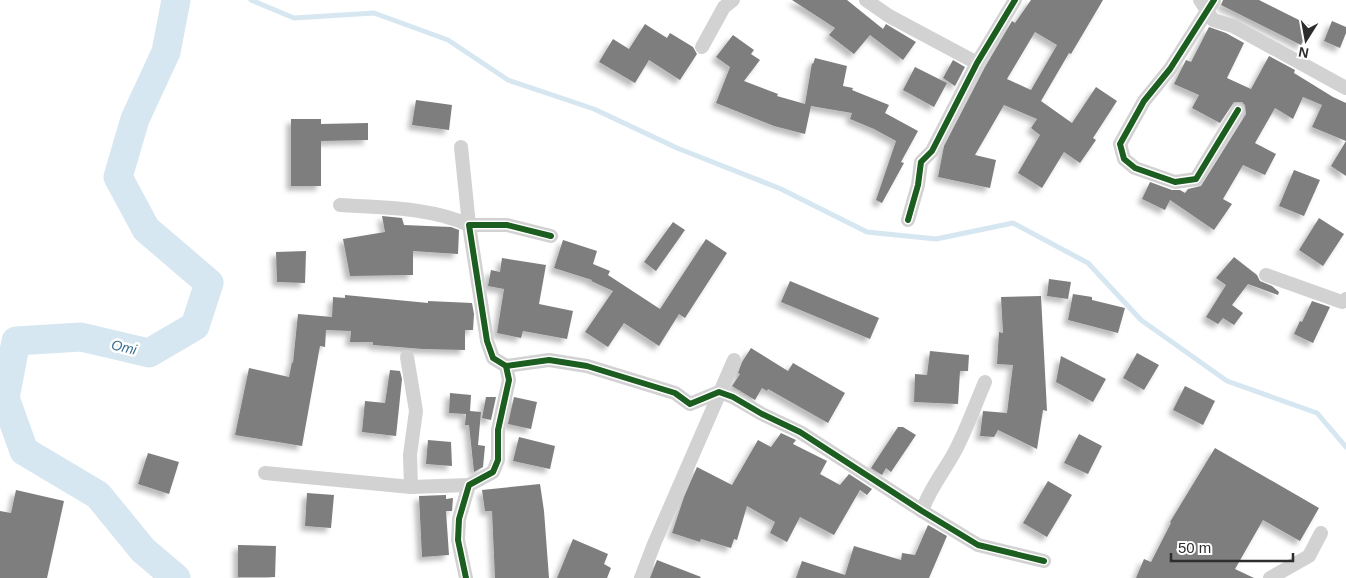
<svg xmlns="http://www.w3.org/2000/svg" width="1346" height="578" viewBox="0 0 1346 578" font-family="Helvetica,sans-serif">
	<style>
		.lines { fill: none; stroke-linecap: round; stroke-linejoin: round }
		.stream { stroke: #d6e7f1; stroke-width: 5 }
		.river { stroke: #d6e7f1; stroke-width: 29 }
		.building { fill: #7e7e7e; fill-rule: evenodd; filter: url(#shadow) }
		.street { stroke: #d2d2d2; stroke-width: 14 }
		.cycleway-casing { stroke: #fff; stroke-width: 9 }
		.cycleway { stroke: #1b5e20; stroke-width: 6 }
		.labels { text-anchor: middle; stroke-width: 5; stroke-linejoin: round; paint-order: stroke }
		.water-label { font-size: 14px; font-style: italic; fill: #3a6f8f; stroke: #fff }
	</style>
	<defs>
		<filter id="shadow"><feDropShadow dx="-4.5" dy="4.5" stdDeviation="2.5" flood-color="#0004"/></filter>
	</defs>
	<rect width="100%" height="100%" fill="#fff"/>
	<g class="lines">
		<path class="stream" d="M251,0L294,18L374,13L448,40L508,80L594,109L677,148L781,189L867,232L936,239L1013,223L1088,263L1141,320L1227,381L1317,413L1346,447"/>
		<path class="river" d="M176,0L166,52L135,119L118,177L146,229L209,283L195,326L149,353L81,337L16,341L5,398L24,451L98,495L143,550L176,578"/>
	</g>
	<g class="building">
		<path d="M792,0H847L883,29L886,24L916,42L903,60L870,35L854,54L829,35L835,28Z"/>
		<path d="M1031,0H1103L1071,54L1069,53L1041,101L1072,123L1096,87L1117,101L1093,138L1096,140L1080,163L1064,152L1042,188L1018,173L1040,135L1031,128L1037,119L1004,105L975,155L996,160L990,188L938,177L944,146L985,67L1012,21L1015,23ZM1035,32L1057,45L1031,90L1007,79Z"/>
		<path d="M1223,0H1259L1311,26L1301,45L1221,5Z"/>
		<path d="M1332,21L1346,27V33L1340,48L1324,41Z"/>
		<path d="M645,24L667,38L670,33L693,47L697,54L680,80L649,60L635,83L599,62L613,39L629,49Z"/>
		<path d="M1209,27L1226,33L1244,43L1227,78L1251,89L1269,56L1295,70L1294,73L1333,97L1346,103V176L1331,166L1346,141L1312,127L1322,105L1303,97L1293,119L1275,108L1255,143L1276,154L1265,175L1243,165L1223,199L1232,204L1214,230L1170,200L1165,210L1142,199L1150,182L1172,190H1180L1185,193L1188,189L1201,186L1246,114L1245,105L1242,102H1234L1220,123L1192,108L1199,95L1174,84L1186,60L1191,62Z"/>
		<path d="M733,35L754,50L751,54L760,60L744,81L778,94L777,96L805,104L812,63L813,64L815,58L847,66L843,86L853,88L852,90L889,105L885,113L918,131L901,162L904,163L882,203L876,200L896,141L874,129L850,119L852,113L811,106L805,134L774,126L716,103L730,67L716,57Z"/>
		<path d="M953,60L965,67L955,86L943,78Z"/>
		<path d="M915,67L947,83L934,107L903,90Z"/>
		<path d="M416,100L452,105L449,130L412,125Z"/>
		<path d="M291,119H321V124L368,123V140L321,141V186H291Z"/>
		<path d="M1294,170L1320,180L1304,216L1279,206Z"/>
		<path d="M382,216L402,218L404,225L451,227L459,230L458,254L413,251V275L350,276L343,239L385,232Z"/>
		<path d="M1319,218L1344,234L1323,266L1299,250Z"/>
		<path d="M673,222L685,230L656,271L644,262Z"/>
		<path d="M706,239L727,253L685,318L679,314L659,346L624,323L608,347L585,332L613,291L591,281L592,280L554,268L563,240L597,251L593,264L610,271L608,275L660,309Z"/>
		<path d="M306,251L305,283L277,282L276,252Z"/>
		<path d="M1234,257L1257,275L1260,281L1272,286L1279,292L1278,295L1248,284L1232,305L1243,313L1234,325L1223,318L1218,324L1206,317L1226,285L1216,278Z"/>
		<path d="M502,258L546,265L539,304L573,311L567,339L523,331L521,338L497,333L504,289L488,286L491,270L500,272Z"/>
		<path d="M1049,279L1071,282L1068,299L1047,296Z"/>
		<path d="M790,281L879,318L870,339L781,302Z"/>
		<path d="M1073,294L1092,297V300L1125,308L1118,333L1068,320Z"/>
		<path d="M345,295L428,303V301L472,303L474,314L473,330H465V350L423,349L373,345V342H350L351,331L326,330L325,347L320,346L302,446L235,435L249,368L289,377L292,362L293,363L298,314L332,317L333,297L345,298Z"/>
		<path d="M1041,296L1047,411L1043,410L1037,449L998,430L994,437L980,436L983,411L1007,413L1013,365L997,364L999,332L1003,333L1001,297Z"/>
		<path d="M1312,301L1330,307L1313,343L1294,334L1300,321L1302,322Z"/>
		<path d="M751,348L788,371L793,363L845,393L828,423L768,389L767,391L762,388L755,400L732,386L740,374L738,373L742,362Z"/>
		<path d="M930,351L969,355L968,371H960L958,404L914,402L915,374L927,375Z"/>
		<path d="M1137,353L1159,365L1144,390L1123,378Z"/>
		<path d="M1061,356L1106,379L1093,402L1056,382Z"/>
		<path d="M390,370L400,371L402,379L396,436L362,432L365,401L385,403Z"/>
		<path d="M1185,386L1215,401L1203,425L1173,410Z"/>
		<path d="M450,393L471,395L470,411L481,412L478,445L485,446L483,467L474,472L469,425H465L466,414L449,413Z"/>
		<path d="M486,397H496L491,420L482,418Z"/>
		<path d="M514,397L537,402L531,429L508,424Z"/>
		<path d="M898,427H903L916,435L891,472L886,468L882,475L871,468Z"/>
		<path d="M781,433L796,440L793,444L827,461L820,474L840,485L849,474L872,489L867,495L860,490L834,535L800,517L787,542L770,533L775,522L747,506L737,540L734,539L731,548L701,539L700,542L672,533L684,497L697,467L732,485L758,440L771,447Z"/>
		<path d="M1079,434L1102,446L1088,474L1064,463Z"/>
		<path d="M519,437L555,446L550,469L513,461Z"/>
		<path d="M428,440L451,442L452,466L426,464Z"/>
		<path d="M1215,448L1319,508L1300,541L1263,520L1235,569L1254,578H1136L1144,559L1151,562L1171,523L1170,522Z"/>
		<path d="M148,453L179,462L169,494L138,484Z"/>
		<path d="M1048,481L1072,495L1047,537L1023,523Z"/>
		<path d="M540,484L544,511L549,578H495L492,511H485L482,490Z"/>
		<path d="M16,490L64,501L47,578H0V511L11,513Z"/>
		<path d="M307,493L334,495L331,528L305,526Z"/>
		<path d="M446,495V499L453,498L452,511H446L449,555L422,557L419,496Z"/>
		<path d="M928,525L947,536L929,578H796L802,561L845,575L854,546L901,560L902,553L915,555Z"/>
		<path d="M573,539L608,554L604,564L611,568L607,578H557Z"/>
		<path d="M238,545L276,546L275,577H238Z"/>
		<path d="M657,560L701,577L700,578H650Z"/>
	</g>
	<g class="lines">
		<g class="street">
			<path d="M866,0L889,16L977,63"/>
			<path d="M1200,0L1213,20L1233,26L1346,88"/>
			<path d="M1214,0L1170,69L1144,101L1120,144L1124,159L1135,168L1175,182L1196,179L1238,110"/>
			<path d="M702,47L724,7L733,0"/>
			<path d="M340,205C383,208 430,207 469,225L461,147"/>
			<path d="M908,220L918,185L921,162L932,151L977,63L1015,0"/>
			<path d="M1266,275L1342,302L1346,299"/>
			<path d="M407,357L416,411L410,455L411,487"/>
			<path d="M506,366L549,360L587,366L675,393L690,404L719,392L733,397L762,414L800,432L922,511L978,545L1044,561"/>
			<path d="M265,473L411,487L469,485"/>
			<path d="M922,511C929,490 943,473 954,453C966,431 975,405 985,382"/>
			<path d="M466,578L458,540L459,519L469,485L493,472L498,460V430L509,380L506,366L493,358L487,341L469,225H507L551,236"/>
			<path d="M641,578L654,544L734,360"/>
			<path d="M1270,578L1309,556L1321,533"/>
		</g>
		<g class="cycleway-casing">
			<g id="cycleway">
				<path d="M1214,0L1170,69L1144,101L1120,144L1124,159L1135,168L1175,182L1196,179L1238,110"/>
				<path d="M908,220L918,185L921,162L932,151L977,63L1015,0"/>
				<path d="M506,366L549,360L587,366L675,393L690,404L719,392L733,397L762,414L800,432L922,511L978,545L1044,561"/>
				<path d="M466,578L458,540L459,519L469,485L493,472L498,460V430L509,380L506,366L493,358L487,341L469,225H507L551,236"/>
			</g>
		</g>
		<use href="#cycleway" class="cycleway"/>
	</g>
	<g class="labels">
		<g class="water-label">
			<text transform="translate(124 347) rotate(13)" y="5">Omi</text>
		</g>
	</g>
	<g transform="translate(1306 40) rotate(191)" stroke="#ffffff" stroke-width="4" paint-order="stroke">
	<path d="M0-4L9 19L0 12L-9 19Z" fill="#2d2d2d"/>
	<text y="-8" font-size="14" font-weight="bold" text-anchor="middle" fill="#2d2d2d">N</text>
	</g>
	<path d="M1171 553v8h122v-8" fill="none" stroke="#2d2d2d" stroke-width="2.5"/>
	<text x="1178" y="553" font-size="15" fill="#2d2d2d" stroke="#ffffff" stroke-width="4" paint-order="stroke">50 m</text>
</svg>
